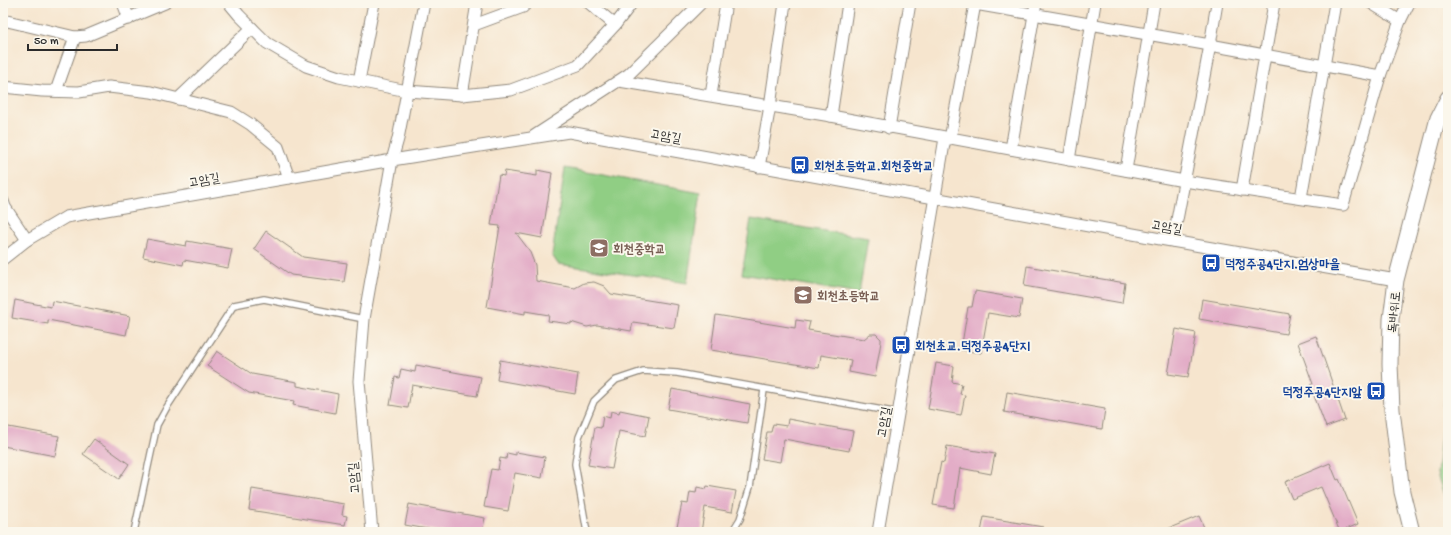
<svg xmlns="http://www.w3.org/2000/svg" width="1451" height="535" viewBox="0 0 1451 535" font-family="'Gochi Hand','Poor Story',sans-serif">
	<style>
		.green { fill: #90ce84; stroke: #5e7c58 }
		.building { fill: #e3adc7 }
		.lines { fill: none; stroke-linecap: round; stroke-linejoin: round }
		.service-casing { stroke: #90887c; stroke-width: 8 }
		.minor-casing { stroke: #90887c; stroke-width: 13 }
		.secondary-casing { stroke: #90887c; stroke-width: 17 }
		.service { stroke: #fff; stroke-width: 5.5 }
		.minor { stroke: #fff; stroke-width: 11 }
		.secondary { stroke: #fff; stroke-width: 15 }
		.labels { text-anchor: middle; stroke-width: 4; stroke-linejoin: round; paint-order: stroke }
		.street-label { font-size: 13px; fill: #2b2b2b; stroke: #fbf7ec }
		.transit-label { font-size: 13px; font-weight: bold; fill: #164399; stroke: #fbf7ec; text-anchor: start }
		.education-label { font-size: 13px; font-weight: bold; fill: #785e54; stroke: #fbf7ec; text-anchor: start }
	</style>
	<rect width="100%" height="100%" fill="#fbf7ec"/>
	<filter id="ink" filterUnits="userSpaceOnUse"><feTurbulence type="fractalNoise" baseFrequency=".025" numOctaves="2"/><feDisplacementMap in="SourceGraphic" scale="8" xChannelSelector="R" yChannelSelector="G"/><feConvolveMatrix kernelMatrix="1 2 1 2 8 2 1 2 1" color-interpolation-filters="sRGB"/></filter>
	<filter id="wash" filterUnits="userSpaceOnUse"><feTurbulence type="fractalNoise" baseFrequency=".012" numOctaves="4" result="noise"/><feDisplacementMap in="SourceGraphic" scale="16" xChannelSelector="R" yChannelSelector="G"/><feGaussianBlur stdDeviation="0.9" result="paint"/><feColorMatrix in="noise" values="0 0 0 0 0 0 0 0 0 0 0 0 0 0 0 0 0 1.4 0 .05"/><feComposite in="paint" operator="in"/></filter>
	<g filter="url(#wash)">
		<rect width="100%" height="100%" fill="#f6e5ce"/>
		<g class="green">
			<path d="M565,168L701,193L687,283L558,264L552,255Z"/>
			<path d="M751,219L868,238L859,294L742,274Z"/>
			<path d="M1448,366V507L1437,474Z"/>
		</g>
		<g id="blocks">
			<g class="building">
				<path d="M537,170L552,173L542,238L516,233L529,250L535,265L536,281L575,288L584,283L594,282L604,286L611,294L678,305L674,328L633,322L631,331L597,325L587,327L571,322V324L548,321L549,315L525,311V314L487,307L500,226L491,225L499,175L504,176L505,171L537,176Z"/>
				<path d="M266,231L303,257L347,263L344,282L291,275L254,249Z"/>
				<path d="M147,239L186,246L187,241L232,249L228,268L184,260L183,265L143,257Z"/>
				<path d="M1027,266L1125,283L1122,303L1024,286Z"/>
				<path d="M975,291L1022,299L1019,318L988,313L981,353L961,350L968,307H972Z"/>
				<path d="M1202,299L1290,314L1286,334L1199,319Z"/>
				<path d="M15,300L51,307L52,301L130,316L126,335L48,320V324L12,318Z"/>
				<path d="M716,315L795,328L796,320L810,322L808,330L864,339L870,334H876L881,339V342L875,377L849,372L851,360L821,355L819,368L711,350Z"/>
				<path d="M1176,329L1196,333L1188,377L1168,374Z"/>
				<path d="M1316,336L1345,420L1326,427L1310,385L1313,384L1298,343Z"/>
				<path d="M217,351L252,374L297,382V386L338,394L335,413L293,405L294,401L249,393L207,366Z"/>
				<path d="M500,360L578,374L575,394L497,380Z"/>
				<path d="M936,363L954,366L952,382L962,384L960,394L965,395L961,415L928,409Z"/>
				<path d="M416,365L481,377L477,396L412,385L408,408L390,405L395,377L399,378L401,369L415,372Z"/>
				<path d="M672,389L750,404L747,423L668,409Z"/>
				<path d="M1007,392L1105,409L1102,429L1004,412Z"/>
				<path d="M620,410L649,416L645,436L619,431L612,469L588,465L595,427L601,428L603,416L610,418L611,411L619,413Z"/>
				<path d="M788,419L853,431L849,451L784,439L780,462L762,459L767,432H771L773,424L787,426Z"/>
				<path d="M3,426L59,436L55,456L3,446Z"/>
				<path d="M94,439L129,464L119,479L83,454Z"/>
				<path d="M947,446L995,454L991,474L960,468L954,508L933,505L941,462L944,463Z"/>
				<path d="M516,452L545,457L542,478L515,473L508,511L484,507L491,469L498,470L500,458L506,459L507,453L516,455Z"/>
				<path d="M1330,463L1337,480L1339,479L1358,524L1340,532L1321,487L1292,499L1285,482Z"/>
				<path d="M707,486L736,491L732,512L705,507L701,532H676L682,503L688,504L690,492L696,493L697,487L706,489Z"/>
				<path d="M252,489L344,504L342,515L347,516L345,525L249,510Z"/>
				<path d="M409,504L485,518L482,532H444L405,525Z"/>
				<path d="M1199,516L1206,532H1160Z"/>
				<path d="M984,517L1043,527V532H981Z"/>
			</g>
		</g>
	</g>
	<g filter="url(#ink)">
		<use href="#blocks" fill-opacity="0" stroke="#90887c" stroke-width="1"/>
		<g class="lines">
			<g class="service-casing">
				<g id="service">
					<path d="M134,532L157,425L167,407L234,305L264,299L364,319"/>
					<path d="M587,532L575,464L579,437L594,401L616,380L643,371L677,373L899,413"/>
					<path d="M732,532L740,519L750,487L764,390"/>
				</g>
			</g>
			<g class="minor-casing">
				<g id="minor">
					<path d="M123,3L129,19"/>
					<path d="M229,3L239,15L267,43L306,66L339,77L407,91L462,95L511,90L578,65L615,25L632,3"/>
					<path d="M589,3L615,25"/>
					<path d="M3,20L75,37L86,36L165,3"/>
					<path d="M1400,21L1409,3"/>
					<path d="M474,25L523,7L527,3"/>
					<path d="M359,81L374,3"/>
					<path d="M619,81L831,116L1184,181L1343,205L1380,76L1400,21L1371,3"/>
					<path d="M3,87L42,91L79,92L109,87L151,92L231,112L250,124L278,147L289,178"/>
					<path d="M56,91L75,37"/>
					<path d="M462,95L477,3"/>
					<path d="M711,95L726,3"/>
					<path d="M178,99L252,28"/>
					<path d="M831,116L848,3"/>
					<path d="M889,128L910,3"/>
					<path d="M534,136L629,74L701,3"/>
					<path d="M950,139L975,4L1210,45L1217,3"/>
					<path d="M1011,149L1036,3"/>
					<path d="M1069,160L1095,3"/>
					<path d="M759,167L770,106L785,3"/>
					<path d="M1126,170L1154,3"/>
					<path d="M1242,190L1274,3"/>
					<path d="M1301,198L1335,3"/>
					<path d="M3,201L5,207L27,240"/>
					<path d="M1173,241L1210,45L1380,76"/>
					<path d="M3,259L27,240L66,217L392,160L398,139L424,3"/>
					<path d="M372,532L359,381L364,319L392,160L569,132L1166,240L1396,280"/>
					<path d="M878,532L945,138"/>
				</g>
			</g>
			<g class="secondary-casing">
				<path id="secondary" d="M1412,532L1402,492L1392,410L1390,364L1391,319L1396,280L1438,118L1448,98"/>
			</g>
			<use href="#service" class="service"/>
			<use href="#minor" class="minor"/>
			<use href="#secondary" class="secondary"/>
		</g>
	</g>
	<defs>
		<g id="bus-square" transform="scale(1)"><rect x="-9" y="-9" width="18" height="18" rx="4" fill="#1a4fb4" stroke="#fbf7ec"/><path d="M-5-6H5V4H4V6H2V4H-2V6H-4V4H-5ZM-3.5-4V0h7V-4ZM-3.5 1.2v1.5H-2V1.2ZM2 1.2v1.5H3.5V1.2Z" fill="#fff"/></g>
		<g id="school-square" transform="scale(1)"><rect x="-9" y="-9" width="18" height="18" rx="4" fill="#8d6e63" stroke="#fbf7ec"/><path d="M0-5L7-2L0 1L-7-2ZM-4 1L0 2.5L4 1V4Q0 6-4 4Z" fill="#fff"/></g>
	</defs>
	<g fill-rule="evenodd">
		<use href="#bus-square" x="800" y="165"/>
		<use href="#school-square" x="599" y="248"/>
		<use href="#bus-square" x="1211" y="263"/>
		<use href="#school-square" x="803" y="295"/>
		<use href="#bus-square" x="901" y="345"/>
		<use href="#bus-square" x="1376" y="391"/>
	</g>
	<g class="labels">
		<g class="street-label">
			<text transform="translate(666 135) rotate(10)" y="5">고암길</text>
			<text transform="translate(204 179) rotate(-10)" y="5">고암길</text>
			<text transform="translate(1167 226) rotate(10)" y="5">고암길</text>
			<text transform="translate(1393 312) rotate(-85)" y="5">독바위로</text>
			<text transform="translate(883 422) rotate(-80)" y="5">고암길</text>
			<text transform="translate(353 478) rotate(-95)" y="5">고암길</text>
		</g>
		<g class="transit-label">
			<text x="814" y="170">회천초등학교.회천중학교</text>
			<text x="1225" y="268">덕정주공4단지.엄상마을</text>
			<text x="915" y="350">회천초교.덕정주공4단지</text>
			<text x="1362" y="396" text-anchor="end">덕정주공4단지앞</text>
		</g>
		<g class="education-label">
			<text x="613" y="253">회천중학교</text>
			<text x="817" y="300">회천초등학교</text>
		</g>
	</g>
	<rect width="1451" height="535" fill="none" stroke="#fbf7ec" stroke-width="16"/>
	<path d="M28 44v6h89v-6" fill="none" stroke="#2b2b2b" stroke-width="2"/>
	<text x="34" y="44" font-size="12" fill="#2b2b2b" stroke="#fbf7ec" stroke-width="3" paint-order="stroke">50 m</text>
</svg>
